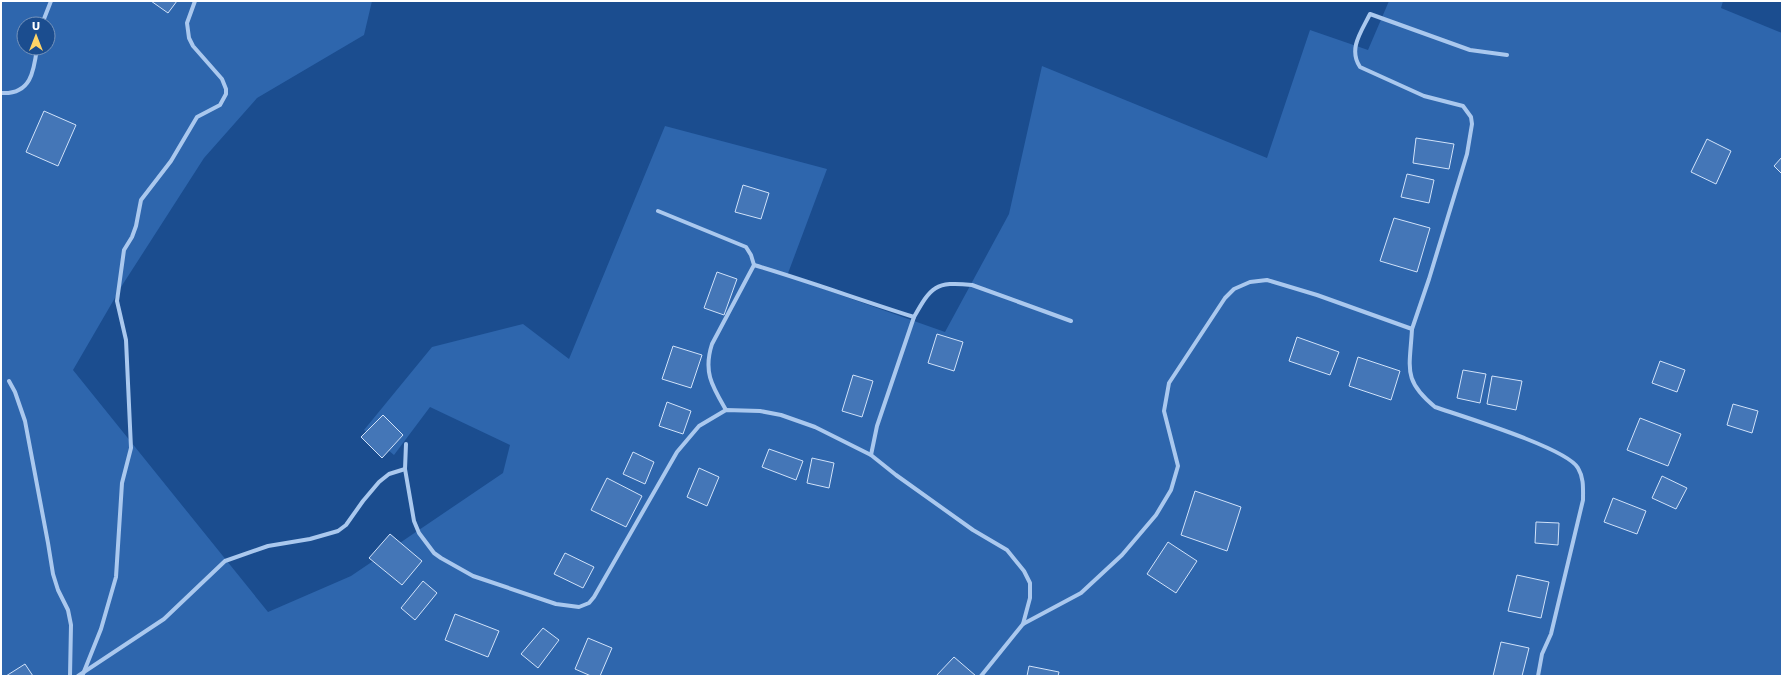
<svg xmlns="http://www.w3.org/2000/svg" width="1783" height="677" viewBox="0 0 1783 677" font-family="'Golos Text',sans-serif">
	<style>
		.green { fill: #2e66ad; fill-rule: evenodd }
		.building { fill: #4476b7; stroke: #d0e2fa }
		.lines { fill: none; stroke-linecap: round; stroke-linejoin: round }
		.minor { stroke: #aac8ee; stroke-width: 4 }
	</style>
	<rect width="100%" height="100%" fill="#1b4d8f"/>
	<path class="green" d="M1,1H372L364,35L257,98L204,158L123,284L73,370L268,612L351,576L503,473L510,445L430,407L394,455L364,430L432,347L523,324L569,359L665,126L827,169L787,276L945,332L1009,214L1042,66L1267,158L1310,30L1368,50L1389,1H1723L1721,8L1782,33V676H1ZM24,24H48V48H24Z"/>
	<g class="building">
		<path d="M151,1H177L168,13Z"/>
		<path d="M44,111L76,125L58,166L26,152Z"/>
		<path d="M1416,138L1454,144L1449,169L1413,163Z"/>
		<path d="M1707,139L1731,151L1716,184L1691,172Z"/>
		<path d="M1782,157V174L1774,166Z"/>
		<path d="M1407,174L1434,180L1429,203L1401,197Z"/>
		<path d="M743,185L769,193L761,219L735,212Z"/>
		<path d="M1394,218L1430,228L1417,272L1380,261Z"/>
		<path d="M717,272L737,279L724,315L704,308Z"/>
		<path d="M937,334L963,342L954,371L928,363Z"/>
		<path d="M1297,337L1339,352L1330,375L1289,361Z"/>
		<path d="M673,346L702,355L691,388L662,379Z"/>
		<path d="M1358,357L1400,371L1391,400L1349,386Z"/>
		<path d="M1660,361L1685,370L1677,392L1652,383Z"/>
		<path d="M1463,370L1486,374L1480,403L1457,398Z"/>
		<path d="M853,375L873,381L862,417L842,411Z"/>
		<path d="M1492,376L1522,381L1516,410L1487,404Z"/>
		<path d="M667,402L691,411L683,434L659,426Z"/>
		<path d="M1733,404L1758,411L1752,433L1727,425Z"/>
		<path d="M383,415L403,435L382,458L361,437Z"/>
		<path d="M1640,418L1681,434L1668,466L1627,450Z"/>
		<path d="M769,449L803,461L796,480L762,467Z"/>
		<path d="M633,452L654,462L645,484L623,474Z"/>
		<path d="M812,458L834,463L829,488L807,483Z"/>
		<path d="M699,468L719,477L707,506L687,497Z"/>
		<path d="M1662,476L1687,488L1676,509L1652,498Z"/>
		<path d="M607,478L642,496L626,527L591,510Z"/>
		<path d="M1195,491L1241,507L1227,551L1181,535Z"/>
		<path d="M1613,498L1646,511L1637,534L1604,522Z"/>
		<path d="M1536,522L1559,523L1558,545L1535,543Z"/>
		<path d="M390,534L422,561L402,585L369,558Z"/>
		<path d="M1168,542L1197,561L1176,593L1147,574Z"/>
		<path d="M565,553L594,567L583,588L554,574Z"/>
		<path d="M1517,575L1549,582L1541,618L1508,611Z"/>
		<path d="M423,581L437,593L415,620L401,608Z"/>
		<path d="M455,614L499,631L488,657L445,640Z"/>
		<path d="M543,628L559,640L538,668L521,654Z"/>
		<path d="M588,638L612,648L600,676H591L575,669Z"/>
		<path d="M1501,642L1529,648L1522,676H1493Z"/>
		<path d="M954,657L976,676H936Z"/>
		<path d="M25,664L33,676H6Z"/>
		<path d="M1029,666L1059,672L1058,676H1027Z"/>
	</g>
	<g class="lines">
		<g class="minor">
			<path d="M42,24L51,1"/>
			<path d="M1,93C31,95 34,71 37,48"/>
			<path d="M658,211L746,247L751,255L754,265L712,344C703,372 712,386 726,410"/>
			<path d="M754,265C808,281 860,300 914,317C931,287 935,281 972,285L1071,321"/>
			<path d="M1412,329C1410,368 1402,380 1435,407C1461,416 1567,448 1578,468C1584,478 1583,489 1583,500L1551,634L1542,654L1538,676"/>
			<path d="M9,381L15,392L25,421L48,543L53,574L58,590L68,610L71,625L70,676"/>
			<path d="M871,455L877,426L914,317"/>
			<path d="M405,469L414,521L419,533L434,553L441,558L473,576L556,604L579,607L589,603L594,597L677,452L699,426L726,410L760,411L781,415L815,427L871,455L896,475L973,530L1007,550L1024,571L1030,583V598L1023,624L981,676"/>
			<path d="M1023,624L1081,593L1122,555L1156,515L1171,490L1178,466L1164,411L1169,383L1225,298L1234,289L1250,282L1267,280L1317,295L1412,329L1429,279L1467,154L1472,124L1471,117L1463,106L1424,96L1360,67C1348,49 1361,32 1370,14L1470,50L1507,55"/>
			<path d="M83,674L101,629L116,577L122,483L131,448L126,340L117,301L124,250L132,237L136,226L141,200L171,161L197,117L220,105L226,94V89L222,79L193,46L189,38L187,23L195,1"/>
			<path d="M78,676L164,619L225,561L268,546L310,539L338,531L346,525L363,501L379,482L389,474L405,469L406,444"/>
		</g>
	</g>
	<rect width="1783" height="677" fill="none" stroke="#ffffff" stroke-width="4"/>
	<g transform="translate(36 36)"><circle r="19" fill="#1b4d8f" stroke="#7694bc"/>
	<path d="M0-3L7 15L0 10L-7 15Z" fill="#ffd467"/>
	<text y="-6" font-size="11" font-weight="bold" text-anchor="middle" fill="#ffffff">U</text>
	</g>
</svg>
